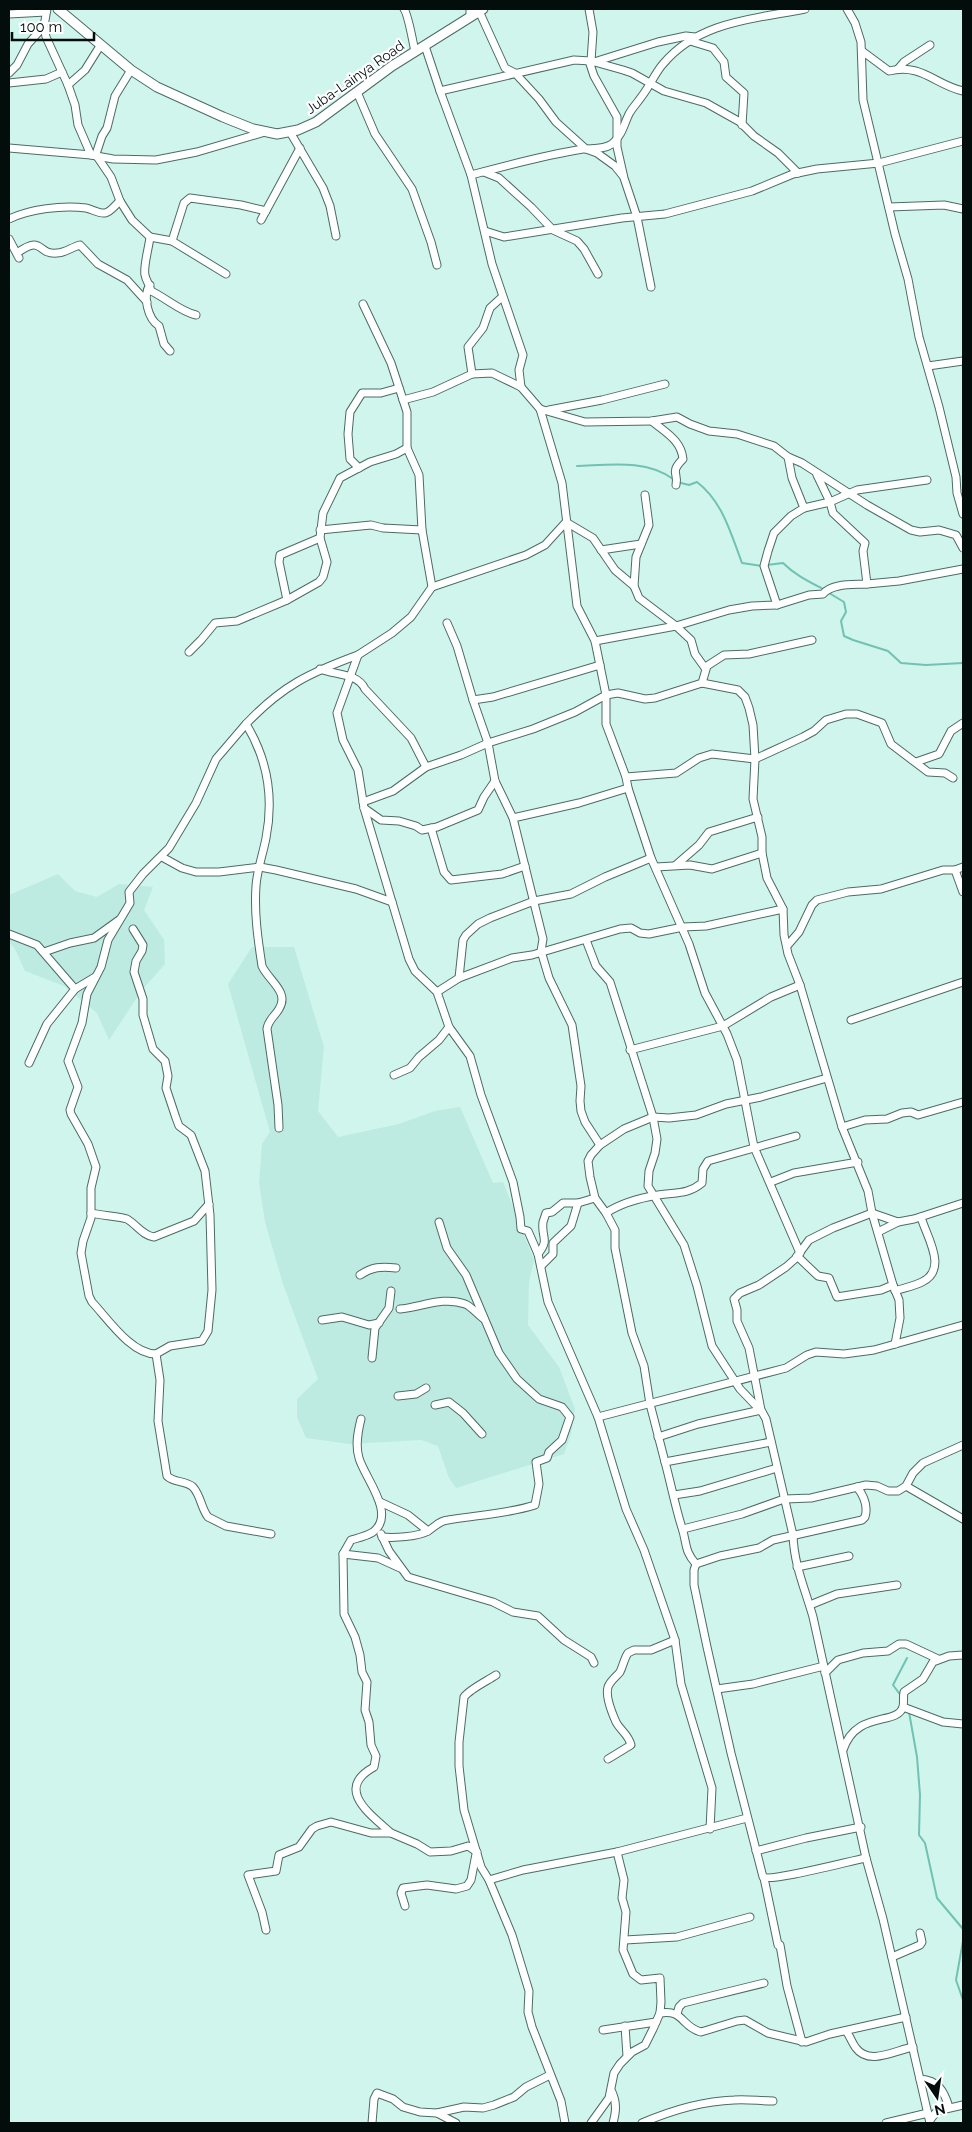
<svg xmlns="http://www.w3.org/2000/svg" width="972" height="2132" viewBox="0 0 972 2132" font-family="Raleway,sans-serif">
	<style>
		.built { fill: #bdebe1 }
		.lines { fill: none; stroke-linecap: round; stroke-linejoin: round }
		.stream { stroke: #71c2b3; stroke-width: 2 }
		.minor-casing { stroke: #4b6c65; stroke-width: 9 }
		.major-casing { stroke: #4b6c65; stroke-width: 11 }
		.minor { stroke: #fff; stroke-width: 7 }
		.major { stroke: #fff; stroke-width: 9 }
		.labels { text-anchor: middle; stroke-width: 4.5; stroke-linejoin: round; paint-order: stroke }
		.street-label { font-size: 14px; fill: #030e0c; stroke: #fff }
	</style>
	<rect width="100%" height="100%" fill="#d0f5ec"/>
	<g class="built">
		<path d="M58,874L75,891L97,897L119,884L153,887L144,910L164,940L165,964L142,990L109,1040L97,1013L64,986L25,971L15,949L9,942V895Z"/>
		<path d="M252,947H294L324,1047L318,1111L338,1137L399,1124L435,1111L460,1107L493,1183L503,1182L534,1260L529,1282L528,1325L559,1367L575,1409L571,1434L564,1454L456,1488L449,1478L438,1446L421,1440L349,1444L306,1438L297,1417V1399L318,1379L283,1284L265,1222L259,1183L262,1144L270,1132L228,984Z"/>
	</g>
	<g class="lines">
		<g class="stream">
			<path d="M577,466C609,465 646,459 673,479"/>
			<path d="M677,482L689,485L697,482C723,502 731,534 742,563L762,566"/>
			<path d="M767,565L783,563C795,575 810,582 825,590"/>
			<path d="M829,593L844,602L846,612L841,621L844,636L853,640L888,651L901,663L926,665L963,663"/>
			<path d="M902,1697L893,1685L907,1658"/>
			<path d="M909,1712L917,1757L920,1795L919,1835L925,1843L937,1898L963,1929"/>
			<path d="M963,1941L956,1980L963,2000"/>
		</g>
		<g class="minor-casing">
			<g id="minor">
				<path d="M47,9L44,26L46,37L68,85L75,105L78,125L91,155L113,159L156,160L197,152L265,132"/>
				<path d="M404,9C408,14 413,42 415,52"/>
				<path d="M470,9V16"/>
				<path d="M589,9L593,32L591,61"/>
				<path d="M847,9L855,23L861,42L863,100L895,234L908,279L919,337L939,407L956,477L957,493L963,514"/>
				<path d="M479,11L505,68L515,73L539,99L556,122L586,149L597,153L615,166L623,176"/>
				<path d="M9,14L46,12"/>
				<path d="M690,41L713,48L724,62L726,77L744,93L742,125"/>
				<path d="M425,46L440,91L574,60L591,61L623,70L632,73L664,91L706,103L740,122L754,136L778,153L798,173"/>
				<path d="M862,51L889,71C922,63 935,85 963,91"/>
				<path d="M589,61L594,76L617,117V147L624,178L637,217L651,287"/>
				<path d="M594,62L658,42L686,36L695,37"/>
				<path d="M898,69L904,62L930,45"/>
				<path d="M9,73L17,65L28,44L44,26"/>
				<path d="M9,83L46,79L62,72"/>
				<path d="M68,85L85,70L100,46"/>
				<path d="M440,91L471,175L492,264L523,355L519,370L521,387"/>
				<path d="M357,92L375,134L412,189L431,242L437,265"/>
				<path d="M290,132L323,188L330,206L336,236"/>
				<path d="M9,148L91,155"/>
				<path d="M96,154L102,136L107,128L115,96L131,70"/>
				<path d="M96,155L111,177L120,201L132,220L150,237C149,247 143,267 145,275C146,281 150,285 151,291C166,298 181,312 196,315"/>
				<path d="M484,172L499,178L531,207L553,230L577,241L584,249L598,274"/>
				<path d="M471,175C508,165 545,155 583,149C593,148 603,150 612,144C622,136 624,124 629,114C632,108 638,102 642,96C650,86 655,73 663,64C699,21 754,19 805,9"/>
				<path d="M889,207L944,205L963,209"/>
				<path d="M9,219C30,209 62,205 86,208C92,209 99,214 105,213C111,212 115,205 120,201"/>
				<path d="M261,220L300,148"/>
				<path d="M485,231L504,237L622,218L665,214L752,191L793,174L817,169L879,163L963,141"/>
				<path d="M150,237L172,241L226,274"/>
				<path d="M9,239L19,258"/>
				<path d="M172,241L184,203L190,198L241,205L266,211"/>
				<path d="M17,253C44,234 36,255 57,253C65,253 72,247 80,245L98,264L127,280L147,302"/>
				<path d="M150,285C142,296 148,319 159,326L164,344L170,351"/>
				<path d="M363,304L391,363L407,412V448L419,475L422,530L432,587L411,617L392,633L358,655L337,713L343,740L358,770L364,808L409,959L415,971L437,992L449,1027L470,1056L481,1095L513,1182L520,1217L521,1229L528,1231L538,1254L548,1302L598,1417L626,1509L644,1550L675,1640L681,1684L712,1788L710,1829"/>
				<path d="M928,366L963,361"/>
				<path d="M472,374L468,347L483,328L490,308L502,297"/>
				<path d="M403,400L433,392L472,374L492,373L521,387L540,409L562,483L577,606L595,641L606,695V724L626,777L628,788L651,858L689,944L705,993L727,1034L737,1060L754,1147L800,1253"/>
				<path d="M540,409L585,422L652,421L677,417L690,424L709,431L737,434L774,446L788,457L802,463L867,505L911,530L920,532L939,530L956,535L963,548"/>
				<path d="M549,410L602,400L665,384"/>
				<path d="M652,421C666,433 681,440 683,459C669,473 679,473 676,485"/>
				<path d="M359,468L350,459L348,434L350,412L362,393H381L399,388"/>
				<path d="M817,475L830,502L833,513L865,543L863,551L867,584L899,581L963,569"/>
				<path d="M645,495L649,525L636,557L634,586L639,598L676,626L729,610L752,606L777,605L809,595L823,594C832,583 853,585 867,584"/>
				<path d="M804,508L830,502L857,490L927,480"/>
				<path d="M320,530L371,525L383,528L422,530"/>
				<path d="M601,550L641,544"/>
				<path d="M432,587L526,555L545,545L566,522L593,538L615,570L634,586"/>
				<path d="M287,600L279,562L280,555L320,538"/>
				<path d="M777,605L764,566L768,551L774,533L791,516L804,508L792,478L788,457"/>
				<path d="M447,623L457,646L473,700L488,743L495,781L513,818L543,939L541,951L549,978L572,1025L581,1086L580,1101L581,1111L585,1122L600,1145"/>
				<path d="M595,641L676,626L691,640L695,654L705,668"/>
				<path d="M189,652L201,640L215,623L237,621L287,600L319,582L323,577L327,562L320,538L323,513L340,478L370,462L396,454L407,448"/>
				<path d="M320,669C335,675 358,673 365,689L411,738L426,767"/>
				<path d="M702,683L738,690L745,697L749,708L753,725L755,759L753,799L762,837V853L767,878L783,909L784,935L788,954L800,985L842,1127L868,1191L872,1213L893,1285L899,1300L900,1318L895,1344"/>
				<path d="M473,700L493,697L600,665"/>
				<path d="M916,762L939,754L951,731L963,723"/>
				<path d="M626,777L676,773L699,758L712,754L755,759L803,737L814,731L826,720L846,714H857L882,723L891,744L928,772L945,773L953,778"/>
				<path d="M363,802L393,791L426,767L461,755L488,743L533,729L575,712L606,695L618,693L645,699L655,698L702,683L707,666L724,655L749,654L812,640"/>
				<path d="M364,808L381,820L399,821L416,826L422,830L437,827L478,810L484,797L495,781"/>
				<path d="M513,818L579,803L628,788"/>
				<path d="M431,828L444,872L451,880L502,874L525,866"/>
				<path d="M162,857L182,868L196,872H219L260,867L276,870L356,889L392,902"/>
				<path d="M676,865L699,845L709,832L758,817"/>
				<path d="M656,867L690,865L712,869L762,853"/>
				<path d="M955,870L963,892"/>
				<path d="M133,929L143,945L142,951L136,961L134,972L143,999V1015L153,1049L165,1061L168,1076L166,1088L176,1118L179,1126L191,1135L205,1171L210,1215L212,1290L208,1331L202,1341L170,1346L156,1354C131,1354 108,1319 92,1302L89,1296L81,1253L83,1241L91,1218V1188L96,1167L88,1144L71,1114L70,1110L78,1087L68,1061L82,1023L87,994L101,967L108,940L130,903L129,892L143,874L169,848L196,803L216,759L246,724"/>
				<path d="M9,934L37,945L75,989"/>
				<path d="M586,940L596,966L610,982L653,1117L657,1139L655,1153L649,1171L648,1186L684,1245L697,1286L712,1346L740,1389L762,1412"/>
				<path d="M787,946L799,932L812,905L817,900L848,892L881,889L943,870H955L963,867"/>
				<path d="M44,952L70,943L94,938L119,920"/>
				<path d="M459,978L463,940L466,935L478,924L490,918L534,901L571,894L605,877L651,858"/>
				<path d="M437,992L459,978L512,958L532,955L620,929L631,928L640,933L649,934L683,927L706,926L783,909"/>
				<path d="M851,1020L963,982"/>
				<path d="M630,1050L723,1026L771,997L800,985"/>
				<path d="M29,1063L47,1024L75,989L95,977"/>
				<path d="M394,1075L410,1068L419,1057L439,1040L449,1027"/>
				<path d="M842,1127L865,1120L887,1119L902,1113L911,1112L918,1115L963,1102"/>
				<path d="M279,1128L278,1105L267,1029C268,1020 275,1016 279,1009C290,992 268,980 262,966C258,940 254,913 256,886C257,870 263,854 266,838C274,797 268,760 246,724C282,686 309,673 358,655"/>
				<path d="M771,1182L794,1173L858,1162"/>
				<path d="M595,1198L590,1177L588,1161L591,1155L600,1145L624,1129L653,1117L669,1118L696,1115L726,1104L761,1097L827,1078"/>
				<path d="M91,1213C99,1215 123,1217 127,1219C137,1225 142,1235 154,1237L194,1221L209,1204"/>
				<path d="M606,1213L615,1230V1248L632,1333L644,1366L650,1404L665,1462"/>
				<path d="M878,1232L898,1222"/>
				<path d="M538,1254C550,1239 541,1238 543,1222C544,1219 545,1216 546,1213L552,1212L563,1203H578L595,1198L606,1213C621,1203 640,1198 658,1195C677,1192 687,1195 702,1183L703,1169L708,1161L796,1136"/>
				<path d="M797,1256L818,1276L829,1278L837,1297L881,1290L893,1285"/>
				<path d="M541,1266L553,1254V1243L571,1226L578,1203"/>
				<path d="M360,1275C372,1267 381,1266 396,1268"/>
				<path d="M895,1291C904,1288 914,1286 922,1282C949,1269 926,1236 921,1217"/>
				<path d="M400,1309C421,1307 444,1296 465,1304C471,1306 478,1315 484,1319"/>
				<path d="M322,1320L342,1317L369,1325L379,1323"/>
				<path d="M156,1354L160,1380L158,1421L167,1476C174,1483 185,1480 193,1487C201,1496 201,1508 208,1517L226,1526L271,1534"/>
				<path d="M372,1358L375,1328L389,1308L391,1291"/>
				<path d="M398,1396L416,1394L426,1388"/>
				<path d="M435,1405L449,1402L463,1413L482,1434"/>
				<path d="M598,1417L786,1368L807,1355L816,1352L844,1354L874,1350L963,1325"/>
				<path d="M361,1419C358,1431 355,1445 359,1458C364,1477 397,1514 373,1532C367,1536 358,1538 351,1540L343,1554L344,1614L355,1637L360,1655L362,1672L367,1682L365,1710L369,1722L371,1745L376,1756L374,1767C334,1789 370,1814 391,1833"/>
				<path d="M658,1437L698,1424L761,1410"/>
				<path d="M771,1442L665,1462C671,1484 675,1506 682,1528C687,1543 684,1551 696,1564L694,1570V1585L707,1647L731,1753L763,1877C771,1882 850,1861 866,1858"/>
				<path d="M906,1486L963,1519"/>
				<path d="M674,1495L700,1491L777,1468"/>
				<path d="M785,1499L811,1498L866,1485L877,1486L888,1491H898L906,1486L913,1473L923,1463L963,1445"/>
				<path d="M380,1502L408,1515L428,1531"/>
				<path d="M683,1529L742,1514L784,1499"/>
				<path d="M381,1534L389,1551L408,1577L493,1602L513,1612L538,1616L564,1640L591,1657L594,1663"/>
				<path d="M382,1537C394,1538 418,1537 428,1531C435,1527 438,1521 448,1520C477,1515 507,1514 535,1505L539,1484L536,1462L547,1458L549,1452L562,1440L570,1417L562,1407L539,1399L517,1379L499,1353L466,1275L447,1248L439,1222"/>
				<path d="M343,1554L378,1558L400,1568"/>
				<path d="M696,1564L720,1556L759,1548L773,1540L862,1520L865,1517C868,1507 864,1496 857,1487"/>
				<path d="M797,1567L849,1556"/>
				<path d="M810,1605L837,1594L897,1585"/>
				<path d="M825,1673L838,1660L863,1653L888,1651L899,1644H906L938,1659"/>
				<path d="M496,1675C487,1681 470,1689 464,1697L459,1742V1766L464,1810L481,1867L489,1880L512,1935L529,1991L528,2012L532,2027L561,2101L565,2123"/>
				<path d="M717,1689L753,1684L824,1666"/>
				<path d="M903,1707L943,1722L963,1724"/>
				<path d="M843,1750C856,1710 897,1726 903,1707C904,1703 903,1696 904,1692L923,1679L933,1662L949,1656L963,1655"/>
				<path d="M608,1759L631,1745C629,1735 620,1730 616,1722C612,1713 605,1697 608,1687C610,1681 616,1677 620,1672C623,1666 624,1659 628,1653L634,1650H651L675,1640"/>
				<path d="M756,1851L806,1838L861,1827"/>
				<path d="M764,1878L778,1945"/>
				<path d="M489,1880L523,1870L617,1852L747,1818"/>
				<path d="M405,1906L401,1893L403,1888L427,1885L456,1889L467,1886L471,1880L476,1854"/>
				<path d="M266,1930L262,1912L248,1875L276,1871L279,1855L299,1847L312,1829L317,1826L331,1822L371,1833H391L417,1844L430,1852L451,1851L468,1846L477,1852"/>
				<path d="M625,1940L677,1937L750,1917"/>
				<path d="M780,1945L787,1986L802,2042"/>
				<path d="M892,1957L920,1945L922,1942L920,1933"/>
				<path d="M660,2013C684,2009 681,2027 701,2032L737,2021L745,2020L768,2033L806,2042L830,2034L906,2017"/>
				<path d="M677,2014L679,2007L683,2003L764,1983"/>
				<path d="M625,2026L627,2056"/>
				<path d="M603,2030L656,2022"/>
				<path d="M846,2031C850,2036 852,2043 856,2048C869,2066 896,2050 913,2047"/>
				<path d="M920,2079C938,2080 944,2091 949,2107"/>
				<path d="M612,2092C617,2103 616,2112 613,2123"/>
				<path d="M437,2113L464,2107L483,2108L494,2105L514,2097L526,2087L550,2075"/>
				<path d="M930,2120L937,2111L963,2105"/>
				<path d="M372,2123L374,2099L377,2093L393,2099L403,2107L420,2112L437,2113L456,2123"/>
				<path d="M591,2123L609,2098L614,2073L620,2064L632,2052L645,2045L653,2029L660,2013L661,2002L660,1978L641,1980L633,1974L623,1950L626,1912L622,1898L624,1880L617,1852"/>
				<path d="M642,2123C670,2111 703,2101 734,2100C747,2099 760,2101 773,2101"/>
				<path d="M886,2123L928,2113"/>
				<path d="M930,2123L883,1919L866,1858L813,1617C805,1589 794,1565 793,1535L766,1419L761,1410L749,1348L737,1321V1310L734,1299L740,1293L759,1285L786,1267L795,1259L809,1240L833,1228L872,1213L898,1222L914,1219L963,1203"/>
			</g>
		</g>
		<g class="major-casing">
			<path id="major" d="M58,9L131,70L157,87L223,117L253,129L277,134L298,130L316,122L392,66L483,9"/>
		</g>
		<use href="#minor" class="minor"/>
		<use href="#major" class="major"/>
	</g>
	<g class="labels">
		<g class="street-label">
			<text transform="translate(355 77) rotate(-35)" y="5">Juba-Lainya Road</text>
		</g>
	</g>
	<rect width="972" height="2132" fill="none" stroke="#030e0c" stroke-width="20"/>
	<g transform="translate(937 2097) rotate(167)" stroke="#ffffff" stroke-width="4" paint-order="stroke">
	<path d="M0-4L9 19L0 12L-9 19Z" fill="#030e0c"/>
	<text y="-8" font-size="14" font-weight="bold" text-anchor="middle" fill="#030e0c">N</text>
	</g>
	<path d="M12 32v8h82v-8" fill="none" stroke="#030e0c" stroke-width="2.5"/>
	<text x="20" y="32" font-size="15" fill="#030e0c" stroke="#ffffff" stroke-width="4" paint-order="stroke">100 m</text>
</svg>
